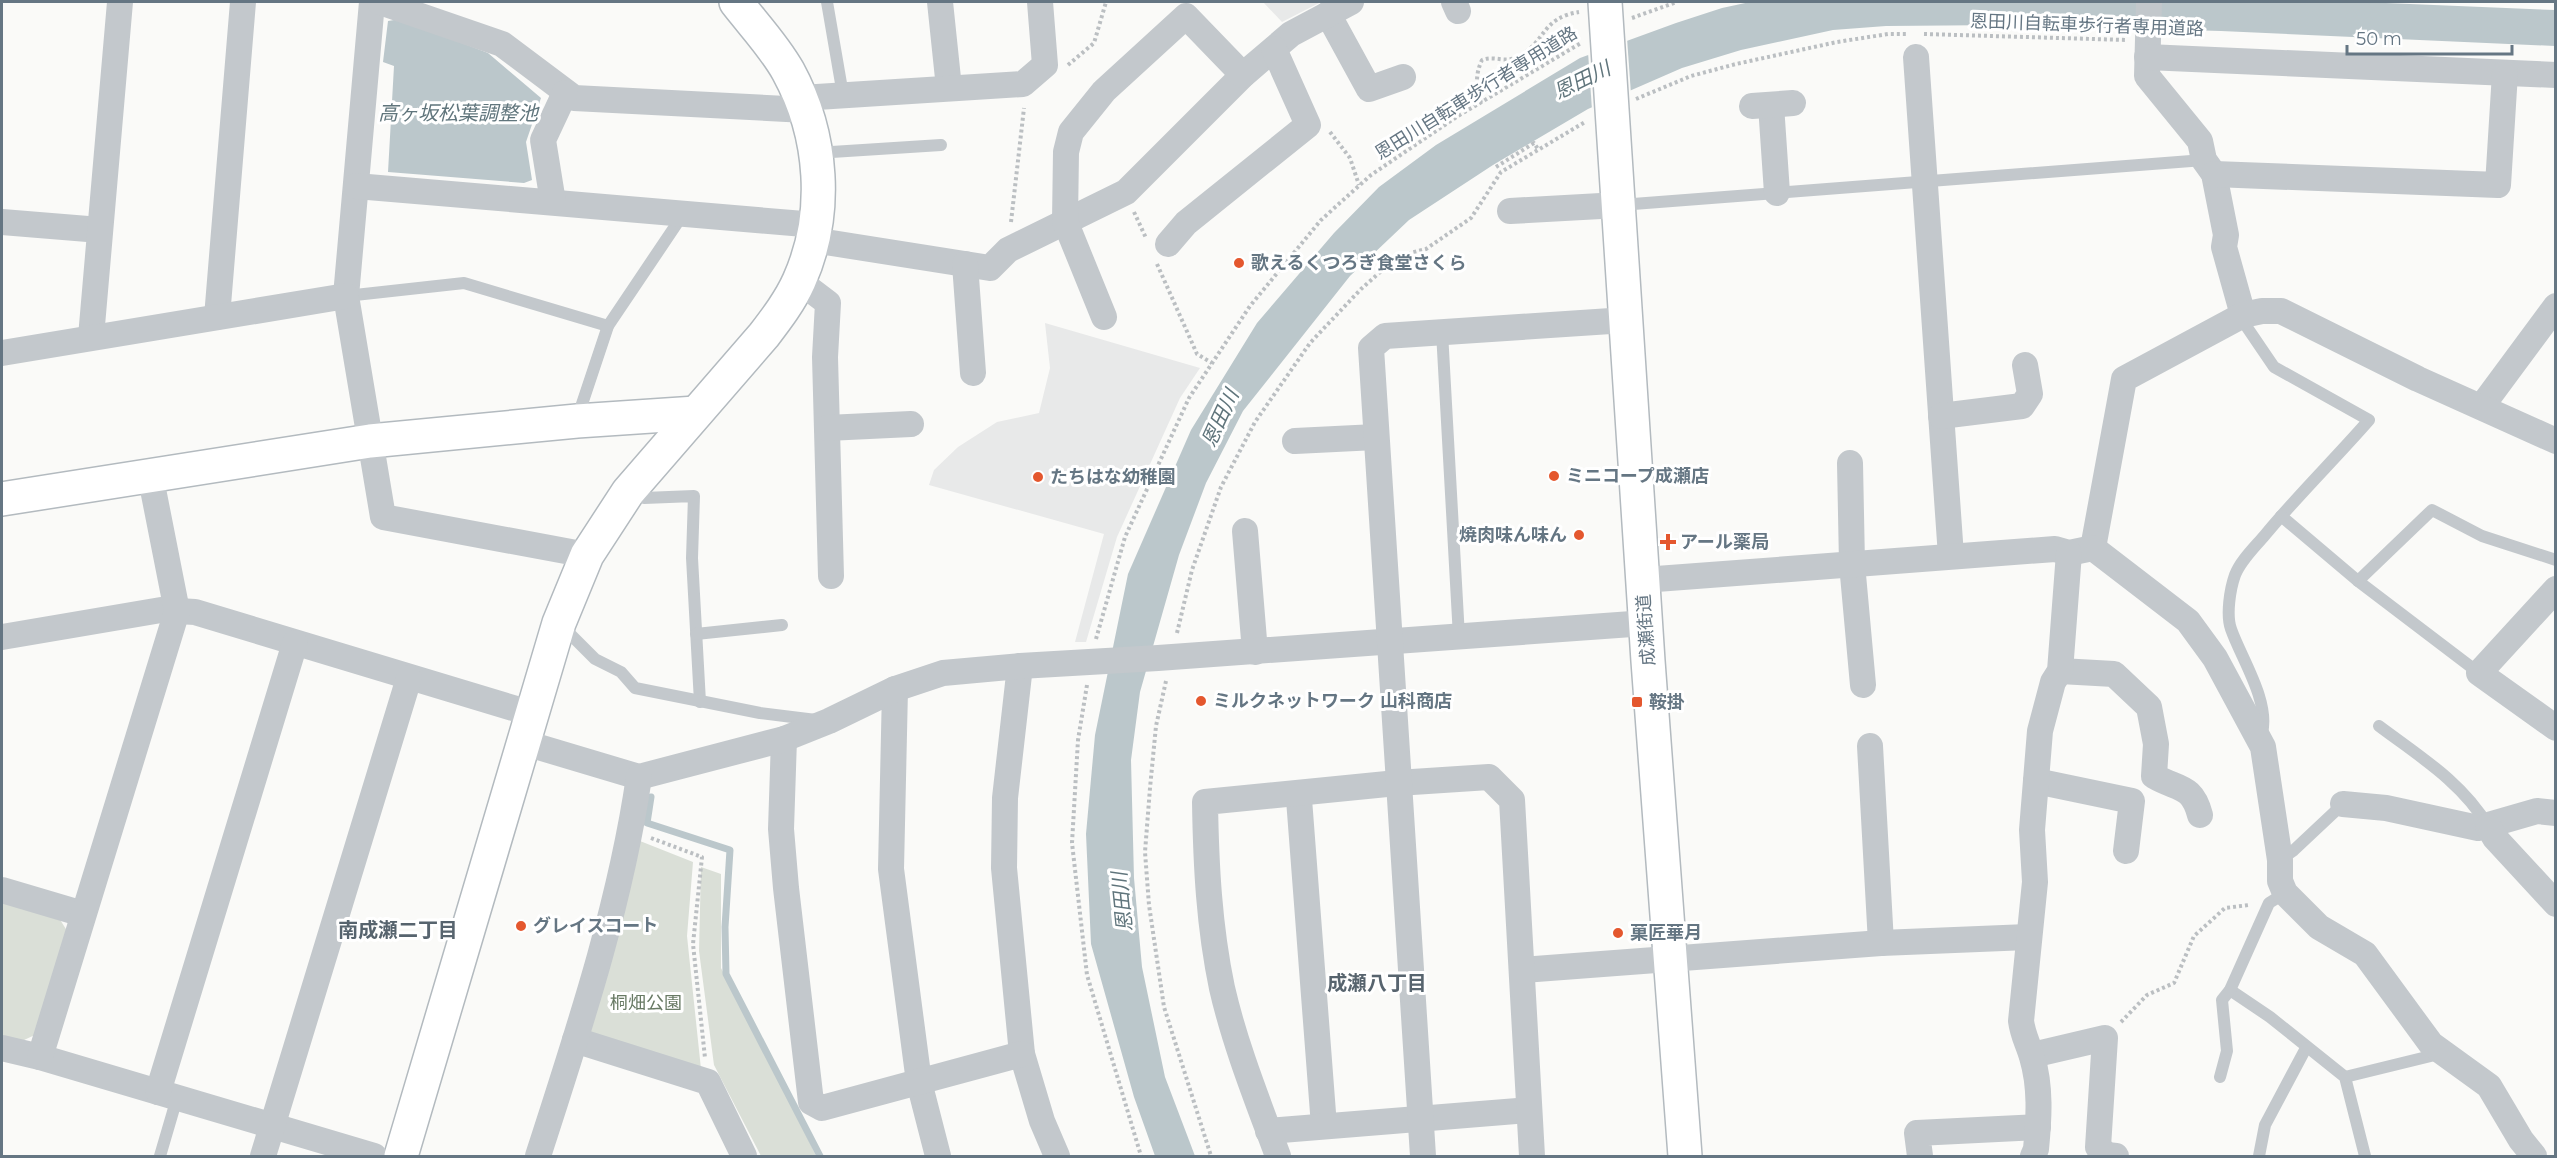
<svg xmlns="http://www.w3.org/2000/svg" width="2557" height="1158" viewBox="0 0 2557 1158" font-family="Montserrat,'Noto Sans JP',sans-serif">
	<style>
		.built { fill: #e8e9e9 }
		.green { fill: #dadfd7 }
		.water { fill: #bbc7cb }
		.pier { fill: #fafaf8 }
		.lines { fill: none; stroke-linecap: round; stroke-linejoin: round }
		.stream { stroke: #bbc7cb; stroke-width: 7 }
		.secondary-casing { stroke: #b3babf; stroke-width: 36 }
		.path { stroke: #bbbfc2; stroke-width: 4; stroke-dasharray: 3 3; stroke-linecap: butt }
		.lane { stroke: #c3c8cc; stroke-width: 12 }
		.street { stroke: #c3c8cc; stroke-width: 26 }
		.secondary { stroke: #fff; stroke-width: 33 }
		.poi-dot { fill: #e4572e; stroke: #fff; stroke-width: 2 }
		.labels { text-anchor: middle; stroke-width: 6; stroke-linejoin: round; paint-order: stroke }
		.street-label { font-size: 18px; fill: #657683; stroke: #fff }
		.poi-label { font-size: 18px; font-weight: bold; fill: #657683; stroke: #fff; text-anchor: start }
		.park-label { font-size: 18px; fill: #687a64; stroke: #fff }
		.water-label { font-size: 20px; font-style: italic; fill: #60757c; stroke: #fff }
		.neighbourhood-label { font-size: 20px; font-weight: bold; fill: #57646e; stroke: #fff }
	</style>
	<rect width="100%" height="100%" fill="#fafaf8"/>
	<g class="built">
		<path d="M1263,2H1321L1282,22Z"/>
		<path d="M1045,323L1200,368L1180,398L1117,537L1086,642H1075L1104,534L929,485L934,470L958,447L997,422L1039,413L1050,368Z"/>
	</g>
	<g class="green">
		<path d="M640,841L693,862L687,936L701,1069L588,1035Z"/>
		<path d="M701,867L721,874V968L794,1110L816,1156H761L714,1065L699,951Z"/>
		<path d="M2,901L59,918L69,934L39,1033L22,1041L2,1036Z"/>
	</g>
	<g class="water">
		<path d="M1750,2H2362L2555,10V46L2221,31L2004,25L1886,26L1833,30L1741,50L1682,68L1588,109L1493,165L1409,220L1350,276L1243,411L1206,483L1179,555L1140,692L1131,760L1134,878L1142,967L1165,1077L1195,1156H1155L1134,1097L1091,944L1086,834L1095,735L1128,574L1191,430L1257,323L1334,233L1379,187L1436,145L1580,58L1676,23L1722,8Z"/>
		<path d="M400,19L488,53L541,98L526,142L532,180L524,183L388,172L394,66L383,62L388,21Z"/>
	</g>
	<path class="pier" d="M1627,38L1631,94L1592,110L1588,52Z"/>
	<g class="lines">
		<path class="stream" d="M651,797L647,823L730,850L725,927L726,974L820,1156"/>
		<g class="secondary-casing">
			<g id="secondary">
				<path d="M1605,2L1648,661L1685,1156"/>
				<path d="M2,499L370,441L577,421L696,413"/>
				<path d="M401,1156L559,623L587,555L628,492L764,335C777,318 790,301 799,281C829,214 823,135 788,71C774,46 753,24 736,2"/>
			</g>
		</g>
		<g class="path">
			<path d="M1632,18L1677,2"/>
			<path d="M1924,34L2127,40"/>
			<path d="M1068,65L1094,43L1106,2"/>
			<path d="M1636,99L1691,76L1736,64L1837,42L1888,34H1908"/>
			<path d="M1481,103C1476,86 1475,75 1482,60C1495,55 1506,64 1519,56C1546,42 1541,18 1579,12"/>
			<path d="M1330,132L1350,158L1359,185"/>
			<path d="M1496,167L1534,143L1538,149"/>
			<path d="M1134,212L1146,238"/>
			<path d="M1011,222L1024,108"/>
			<path d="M1157,264L1197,354L1212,363"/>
			<path d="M1177,633L1192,570L1221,487L1255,422L1310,343L1361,289L1398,256L1426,249L1471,218L1501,172L1585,122"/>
			<path d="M1096,639L1125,537L1189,398L1250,306L1321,220L1371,175L1458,116L1581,43"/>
			<path d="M1166,681L1156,726L1150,788L1145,852L1149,905L1164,1007L1211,1156"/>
			<path d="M1087,685L1078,740L1072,843L1087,975L1141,1156"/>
			<path d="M651,838L702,857L693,944L705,1058"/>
			<path d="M2121,1022L2147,995L2174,983L2194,936L2225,908L2249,905"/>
		</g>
		<g class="lane">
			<path d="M827,2L843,95"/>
			<path d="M816,153L941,145"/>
			<path d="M1620,205L2204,160"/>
			<path d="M346,296L464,283L608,326"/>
			<path d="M2240,317L2274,367L2369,420C2335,459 2298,495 2265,535C2255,547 2241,560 2235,575C2230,589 2226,615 2231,629C2241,658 2270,701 2262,733"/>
			<path d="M1442,332L1459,637"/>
			<path d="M577,419L608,326L684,213"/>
			<path d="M630,492L644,498L694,496L692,558L700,702"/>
			<path d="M2281,516L2358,581L2479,673"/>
			<path d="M2358,581L2432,510L2482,536L2556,560"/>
			<path d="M561,625L595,659L621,672L635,688L760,713L816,720"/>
			<path d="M696,634L782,625"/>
			<path d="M2379,726C2419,756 2462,782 2488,826"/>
			<path d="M2280,860L2294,850L2343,804"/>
			<path d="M2230,990L2270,1017L2345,1077L2365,1156"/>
			<path d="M2220,1077L2227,1051L2222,1000L2230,990L2269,903L2285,893"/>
			<path d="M2345,1077L2443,1053"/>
			<path d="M160,1156L177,1098"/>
			<path d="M2259,1156L2265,1125L2306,1048"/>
		</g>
		<g class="street">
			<path d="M372,2L346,296L383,517L587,555"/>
			<path d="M380,2L502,44L574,98L806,110"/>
			<path d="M940,2L949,88"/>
			<path d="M1454,2L1458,11"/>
			<path d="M2149,2L2147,76L2200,141L2204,160L2214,174L2226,235L2224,247L2243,315"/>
			<path d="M1328,14L1369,89L1403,77"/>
			<path d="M1916,57L1951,556"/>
			<path d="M2147,57L2556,75"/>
			<path d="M801,98L1023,84L1045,65L1040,2"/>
			<path d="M1771,105L1777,193"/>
			<path d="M1752,106L1793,103"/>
			<path d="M2214,174L2498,185L2505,73"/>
			<path d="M356,186L816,225"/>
			<path d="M553,202L543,140L565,93"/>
			<path d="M1510,211L1619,205"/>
			<path d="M2,222L100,230"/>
			<path d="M813,240L990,268L1008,250L1126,192L1243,75L1291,34L1351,2"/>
			<path d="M1168,244L1186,223L1308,125L1274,49"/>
			<path d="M965,264L973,373"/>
			<path d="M799,281L828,303L825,357L831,576"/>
			<path d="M217,317L243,2"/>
			<path d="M1104,317L1065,221L1066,152L1071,132L1104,91L1186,16L1243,75"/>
			<path d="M91,337L120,2"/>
			<path d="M2,353L346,296"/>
			<path d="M2482,406L2556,306"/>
			<path d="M1941,416L2022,406L2030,394L2025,365"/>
			<path d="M827,428L911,424"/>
			<path d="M1295,441L1376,437"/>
			<path d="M1850,463L1852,564L1863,685"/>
			<path d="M1245,531L1255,652"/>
			<path d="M2093,548L2124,379L2243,315L2262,311H2281L2418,379L2556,441"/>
			<path d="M1643,580L2055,549L2069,553L2093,548L2188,621L2215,658L2263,747L2280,860V881L2285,893L2319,927L2365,954L2431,1044L2489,1086L2521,1140L2534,1156"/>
			<path d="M2556,589L2479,673L2556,728"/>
			<path d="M2,637L161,610L195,612L533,714"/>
			<path d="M1020,666L1005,798L1004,868L1022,1054L1042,1121L1057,1156"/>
			<path d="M2060,671L2114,674L2149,707L2156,744L2154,776C2178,790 2192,784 2200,815"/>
			<path d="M895,689L891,869L919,1082L938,1156"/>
			<path d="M784,739L781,829L786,888L811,1102L822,1108L1022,1054"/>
			<path d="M525,743L639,777L784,739L829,721L895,689L943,673L1020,666L1158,658L1646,623"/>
			<path d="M1870,746L1881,943"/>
			<path d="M2036,781L2132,801L2126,851"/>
			<path d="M1296,795L1299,799L1324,1126"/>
			<path d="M2343,804L2386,808L2478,828L2537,811L2556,813"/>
			<path d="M2488,826L2495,838L2556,904"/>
			<path d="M2,890L83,914"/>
			<path d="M1522,970L1881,943L2028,937"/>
			<path d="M575,1040L708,1082L744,1156"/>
			<path d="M2,1048L40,1057L374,1156"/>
			<path d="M2032,1055L2105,1038L2098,1147L2107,1155L2116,1156"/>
			<path d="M40,1057L177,611L150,474"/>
			<path d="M158,1092L295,643"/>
			<path d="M1268,1131L1529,1110"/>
			<path d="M263,1156L409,678"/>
			<path d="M538,1156C578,1032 620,907 639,777"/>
			<path d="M1278,1156C1258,1102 1235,1045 1222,988C1209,926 1206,865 1205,802L1397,783L1489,777L1512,800L1532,1156"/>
			<path d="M1423,1156L1371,348L1385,336L1626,320"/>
			<path d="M1920,1156L1917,1133L2038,1127"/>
			<path d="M2033,1156L2036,1149C2039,1118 2041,1087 2032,1057C2028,1043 2023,1036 2021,1021L2035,882L2032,830L2040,731L2053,682L2060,671L2069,553"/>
		</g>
		<use href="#secondary" class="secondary"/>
	</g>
	<g class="poi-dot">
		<circle cx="1239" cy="263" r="6"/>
		<circle cx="1554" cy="476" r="6"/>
		<circle cx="1038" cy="477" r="6"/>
		<circle cx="1579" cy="535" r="6"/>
		<path d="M1665 533h6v6h6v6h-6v6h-6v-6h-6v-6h6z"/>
		<circle cx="1201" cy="701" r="6"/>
		<rect x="1631" y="696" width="12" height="12" rx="3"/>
		<circle cx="521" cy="926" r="6"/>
		<circle cx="1618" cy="933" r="6"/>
	</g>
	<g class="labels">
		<g class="street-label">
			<text transform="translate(2087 25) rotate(2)" y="6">恩田川自転車歩行者専用道路</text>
			<text transform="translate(1476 93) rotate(-32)" y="6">恩田川自転車歩行者専用道路</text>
			<text transform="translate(1646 630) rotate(-94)" y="6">成瀬街道</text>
		</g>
		<g class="poi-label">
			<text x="1251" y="269">歌えるくつろぎ食堂さくら</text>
			<text x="1566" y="482">ミニコープ成瀬店</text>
			<text x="1050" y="483">たちはな幼稚園</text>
			<text x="1567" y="541" text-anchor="end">焼肉味ん味ん</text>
			<text x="1680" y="548">アール薬局</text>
			<text x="1213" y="707">ミルクネットワーク 山科商店</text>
			<text x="1649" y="708">鞍掛</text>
			<text x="533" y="932">グレイスコート</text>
			<text x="1630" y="939">菓匠華月</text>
		</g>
		<g class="park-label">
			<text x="646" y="1009">桐畑公園</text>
		</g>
		<g class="water-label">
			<text transform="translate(1582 80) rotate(-26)" y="7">恩田川</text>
			<text x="458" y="120">高ヶ坂松葉調整池</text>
			<text transform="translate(1220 418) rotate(-65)" y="7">恩田川</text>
			<text transform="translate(1122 902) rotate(-96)" y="7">恩田川</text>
		</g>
		<g class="neighbourhood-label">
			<text x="398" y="937">南成瀬二丁目</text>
			<text x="1377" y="990">成瀬八丁目</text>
		</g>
	</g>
	<rect width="2557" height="1158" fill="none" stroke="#657683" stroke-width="6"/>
	<path d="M2347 45v9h165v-9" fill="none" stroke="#657683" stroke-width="3"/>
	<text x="2356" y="45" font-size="18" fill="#657683" stroke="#ffffff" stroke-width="4.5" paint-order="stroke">50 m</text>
</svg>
